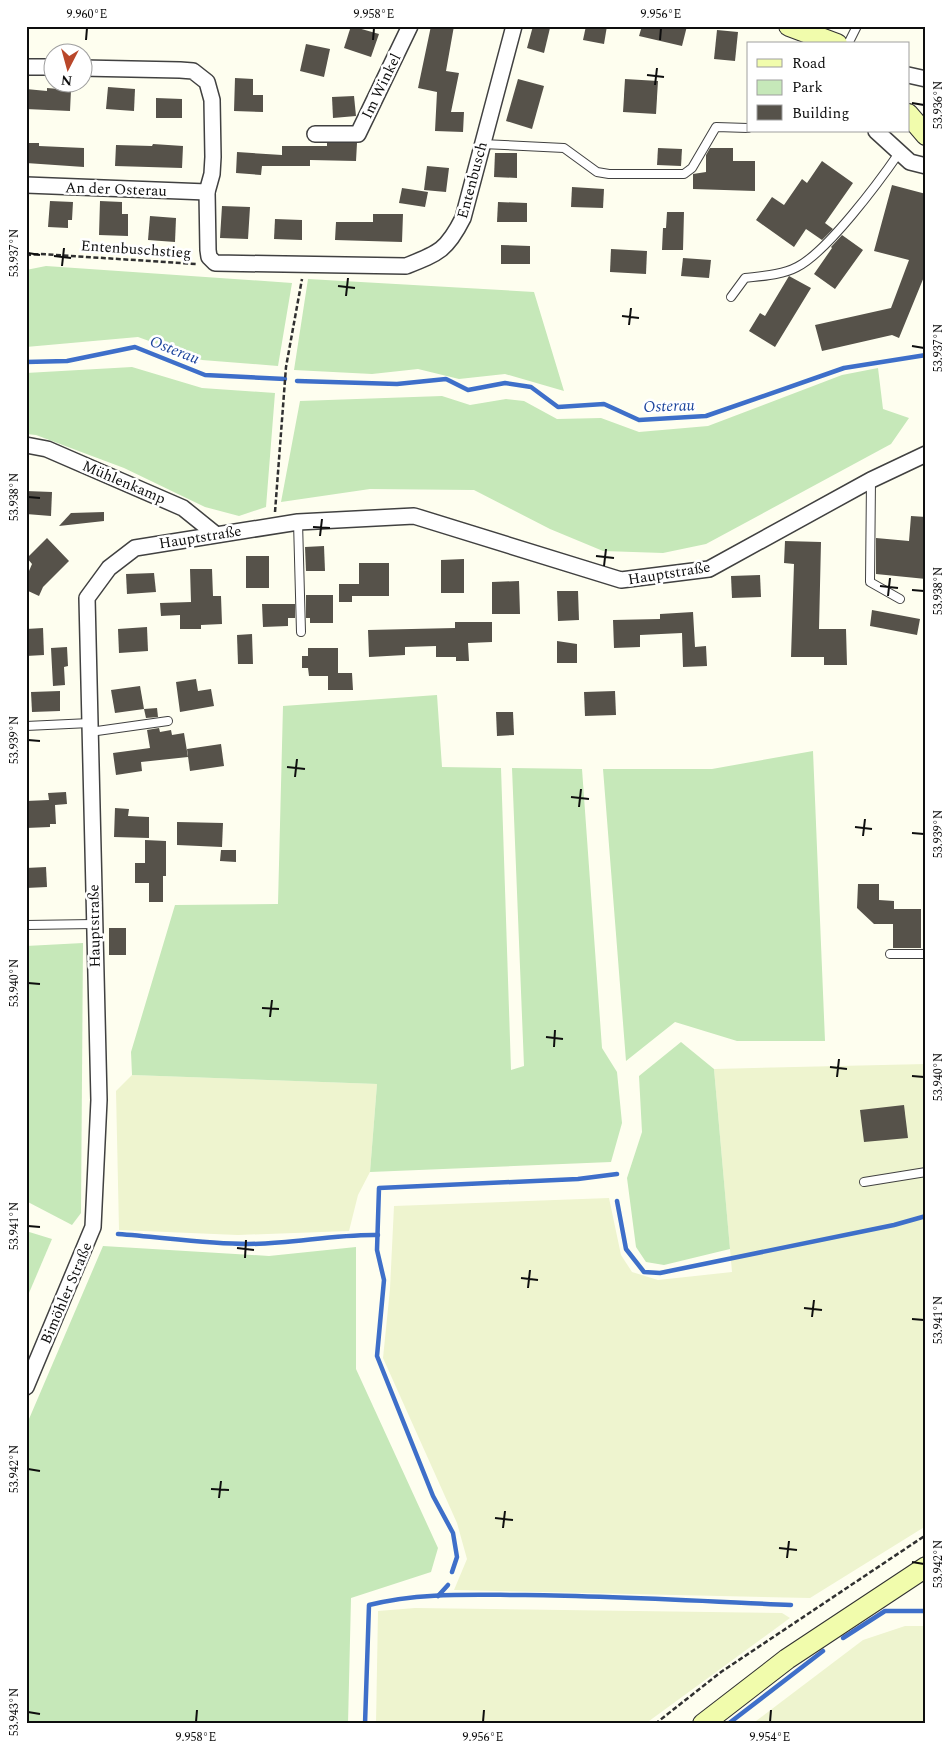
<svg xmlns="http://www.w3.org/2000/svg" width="952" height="1750" viewBox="0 0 952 1750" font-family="Spectral,serif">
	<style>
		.farmland { fill: #eef4cf }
		.green { fill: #c6e8b9 }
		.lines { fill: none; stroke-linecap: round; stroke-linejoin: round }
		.stream { stroke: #3e6fc9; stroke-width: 4.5 }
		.building { fill: #56524a }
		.lane-casing { stroke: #414141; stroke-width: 10 }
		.street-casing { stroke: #414141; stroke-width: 18 }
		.secondary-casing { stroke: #303030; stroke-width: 22 }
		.path { stroke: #303030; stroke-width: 2.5; stroke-dasharray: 5 2.5; stroke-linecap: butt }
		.lane { stroke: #fff; stroke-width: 8 }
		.street { stroke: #fff; stroke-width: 15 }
		.secondary { stroke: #f1fcac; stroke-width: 20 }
		.ticks { fill: none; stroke: #0e0e0e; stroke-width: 2 }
		.labels { text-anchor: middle; stroke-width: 5; stroke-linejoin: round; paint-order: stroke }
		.street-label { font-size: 15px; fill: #0e0e0e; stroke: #fff }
		.water-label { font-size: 16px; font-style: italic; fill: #1a439c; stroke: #fff }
		.neatline { fill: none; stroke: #0e0e0e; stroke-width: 2 }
		.ticks-label { font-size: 12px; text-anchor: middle; fill: #0e0e0e }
	</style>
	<rect width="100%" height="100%" fill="#fefeef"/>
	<g class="farmland">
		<path d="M926,1064V1526L810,1598L454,1590L467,1559L457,1523L383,1358L390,1289L394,1206L609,1198L621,1255L632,1272L658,1280L732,1272L714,1069Z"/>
		<path d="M132,1075L377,1084L370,1172L358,1195L349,1231L238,1235L119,1230L116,1091Z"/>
		<path d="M415,1608L782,1613L790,1618L645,1724H376L378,1611Z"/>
		<path d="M905,1626H926V1724H752L863,1640Z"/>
	</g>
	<g class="green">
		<path d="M46,266L292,283L278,366L202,360L138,337L26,347V270Z"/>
		<path d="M308,279L534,292L564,391L505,374L459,379L418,369L372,374L294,370Z"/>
		<path d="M132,367L202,388L275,393L266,507L239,516L205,507L124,468L36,435L26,434V373Z"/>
		<path d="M878,368L883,409L909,418L891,444L706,544L663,553L603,551L550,529L474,490L370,489L281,502L300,401L442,396L470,405L506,399L524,401L557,419L601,418L639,432L708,426L842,375Z"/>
		<path d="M437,695L442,767L501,768L511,1070L524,1066L512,768L582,769L602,1048L617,1072L622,1123L611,1162L370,1172L377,1084L132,1075L131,1052L175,905L278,904L283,706Z"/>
		<path d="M813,751L825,1041H737L675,1022L626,1061L603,769H712Z"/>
		<path d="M83,943L81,1213L72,1225L26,1201V946Z"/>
		<path d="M681,1042L714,1069L730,1249L664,1265L646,1262L636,1247L627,1178L642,1132L639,1076Z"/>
		<path d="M26,1231L52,1239L26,1300Z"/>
		<path d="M103,1246L269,1256L356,1247V1369L438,1548L431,1572L351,1598L348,1724H26V1426Z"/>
	</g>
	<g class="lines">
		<g class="stream">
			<path d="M26,362L67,361L135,347L205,375L285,379"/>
			<path d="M297,381L397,384L446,379L468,390L505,383L531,387L558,407L604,404L639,420L706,416L844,368L926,355"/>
			<path d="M617,1201L626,1249L644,1272L660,1273L894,1225L926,1216"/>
			<path d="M118,1234C161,1237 205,1244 248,1244C292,1244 334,1234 378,1235"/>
			<path d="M452,1572L457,1557L453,1533L433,1496L377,1356L384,1280L377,1250L379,1188L578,1179L617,1174"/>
			<path d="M438,1596L448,1585"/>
			<path d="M843,1638L885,1611H926"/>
			<path d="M365,1724L369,1605C420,1592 473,1595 525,1595C614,1596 702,1601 791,1605"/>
			<path d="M728,1724L823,1651"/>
		</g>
	</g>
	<g class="building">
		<path d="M351,26L379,34L371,57L344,48Z"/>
		<path d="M431,26H454L446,71L459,73L451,112H464L463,132L435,131L437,92L418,88Z"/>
		<path d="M533,26L550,28L544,53L527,48Z"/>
		<path d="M586,26H607L604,44L583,40Z"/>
		<path d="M642,26H687L682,46L639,36Z"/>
		<path d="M717,30L738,32L735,61L714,59Z"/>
		<path d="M306,44L330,49L324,77L300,71Z"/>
		<path d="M235,78L253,79V95H263V112L234,111Z"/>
		<path d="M518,79L544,86L532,129L506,121Z"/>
		<path d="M625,79L658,81L656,114L623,112Z"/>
		<path d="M108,87L135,89L134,111L106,109Z"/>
		<path d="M47,88L71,90L70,111L26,109V89L47,91Z"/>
		<path d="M354,96L356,116L333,118L332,97Z"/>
		<path d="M156,98L182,99V118H156Z"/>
		<path d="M26,143H39V146L84,148V167L26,163Z"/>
		<path d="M327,143H357L356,161L310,160V166H262L261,175L236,173L237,152L282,155V146H327Z"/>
		<path d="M153,144L183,146L182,168L115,166L116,145L152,146Z"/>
		<path d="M658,148L682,149L681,166L657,165Z"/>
		<path d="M710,148H733V161H755V191L693,189V174L706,172V155Z"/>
		<path d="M495,153H517V178L494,177Z"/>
		<path d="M822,161L853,183L825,223L833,229L822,240L806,229L794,247L756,220L772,197L784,205L802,179L807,183Z"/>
		<path d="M427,166L449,168L446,192L424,190Z"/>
		<path d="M892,185L926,194V272L899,338L892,335L822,351L815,325L891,308L909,260L874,251Z"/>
		<path d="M572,187L604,189L603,208L571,207Z"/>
		<path d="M402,188L428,192L425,207L399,203Z"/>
		<path d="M50,201L73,202L72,220H68V228L48,227Z"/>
		<path d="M100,201L122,202V214H128V236L99,235Z"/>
		<path d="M498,202L527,203V222H497Z"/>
		<path d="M222,206L250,207L248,239L220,238Z"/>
		<path d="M667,212H684L683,250H662L663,228H666Z"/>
		<path d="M373,214H403L402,242L335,240L336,222H373Z"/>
		<path d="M150,216L176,218L175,242L148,240Z"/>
		<path d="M275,219L302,220V240L274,239Z"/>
		<path d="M842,235L863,250L835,289L814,274L832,248L831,247Z"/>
		<path d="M501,245L530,246V264H501Z"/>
		<path d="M611,249L647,251L646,274L610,272Z"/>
		<path d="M683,258L711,260L709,278L681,276Z"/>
		<path d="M789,276L811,288L775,347L749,331L760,313L765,316Z"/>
		<path d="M26,491L52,492L51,516L26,514Z"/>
		<path d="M104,512V521L59,526L71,513Z"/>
		<path d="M911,516L926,517V579L876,574V538L909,541Z"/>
		<path d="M47,538L69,561L43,587L39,596L26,590V578L32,564L27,558Z"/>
		<path d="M785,541L821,542L819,629H846L847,665H824V657H791L794,564L784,563Z"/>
		<path d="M324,546L325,571H306L305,547Z"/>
		<rect x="246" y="556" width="23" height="32"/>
		<path d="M464,559V593H441V560Z"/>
		<path d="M359,563H389V596H352V602H339V584H359Z"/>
		<path d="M190,569H212L213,596H221L222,624L201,625V629H180V615L161,616L160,603L191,602Z"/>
		<path d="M154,573L156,592L127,594L126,574Z"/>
		<path d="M760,575L761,597L732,598L731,576Z"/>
		<path d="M519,581L520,614H492V582Z"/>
		<path d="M557,591H578L579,620L558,621Z"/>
		<path d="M306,595H333V623H310V618H306Z"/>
		<path d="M262,604H295V618H288V626L263,627Z"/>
		<path d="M872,610L920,619L917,635L870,626Z"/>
		<path d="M693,612L695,647L706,646L707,666L683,667L682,633L640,635V647L614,648L613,620L660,619V614Z"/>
		<path d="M455,622H492V642L468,643L469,661H456V657H436V646L405,647V655L369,657L368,630L455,628Z"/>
		<path d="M147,627L148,651L119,653L118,629Z"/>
		<path d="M43,628L44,655L26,656V629Z"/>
		<path d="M252,634L253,664H238L237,635Z"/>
		<path d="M557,641L577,644V663H557Z"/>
		<path d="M67,647L68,666L64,667L65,685L53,686L51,648Z"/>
		<path d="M308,648H338V673H352L353,690H328V676H309L308,668H302V656H308Z"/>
		<path d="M196,679L198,691L211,689L214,706L180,712L176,682Z"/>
		<path d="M140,686L144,709L115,713L111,690Z"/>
		<path d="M60,691V711L32,712L31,692Z"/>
		<path d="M615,691L616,715L585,716L584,692Z"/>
		<path d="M157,708L158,717L146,718L144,709Z"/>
		<path d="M496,712H513L514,735L497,736Z"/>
		<path d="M159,728L160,732L171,730L172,735L184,733L188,757L141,762L142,771L116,775L113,753L150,748L147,730Z"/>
		<path d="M221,744L224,766L190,771L187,749Z"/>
		<path d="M66,792L67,804L55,805L56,824H50V827L26,828V801L49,800L48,793Z"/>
		<path d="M115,808L129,809L128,816L149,817V838L114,837Z"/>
		<path d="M177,822L223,823L222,847L177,845Z"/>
		<path d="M145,840L166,841V876H163V902H149V883H135V863H145Z"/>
		<path d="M221,850H236V862L220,861Z"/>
		<path d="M46,867L47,887L26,888V868Z"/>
		<path d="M858,884H879V900L894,901V909H921V948H893V924H874L857,908Z"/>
		<rect x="109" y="928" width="17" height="27"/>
		<path d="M904,1105L908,1138L864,1142L860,1110Z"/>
	</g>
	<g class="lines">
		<g class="lane-casing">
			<g id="lane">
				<path d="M848,44L857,26"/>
				<path d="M482,144L564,148L597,172L609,174H684L692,168L716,127L748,128"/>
				<path d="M731,297L745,278C762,276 782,275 797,267C827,252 879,182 899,153"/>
				<path d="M871,480L870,582L900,599"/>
				<path d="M298,522L301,632"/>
				<path d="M26,726L90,723"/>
				<path d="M90,732L168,721"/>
				<path d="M26,925L94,924"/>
				<path d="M890,954H926"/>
				<path d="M864,1182L926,1172"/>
			</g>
		</g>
		<g class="street-casing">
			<g id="street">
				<path d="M26,67H52"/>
				<path d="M82,68L180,70L193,71L207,82L212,100L213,157L212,174L207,192L208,250L209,257L215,263L406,266C439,253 447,250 463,218L514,26"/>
				<path d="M908,75L926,79"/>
				<path d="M876,131L910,162L926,166"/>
				<path d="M315,134H358L410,26"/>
				<path d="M26,185L207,192"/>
				<path d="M26,445L47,449L183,508L214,533"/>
				<path d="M26,1387L93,1227L99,1100L87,598L109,568L135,548L298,522L414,516L621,580L709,569L871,480L926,454"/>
			</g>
		</g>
		<g class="secondary-casing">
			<g id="secondary">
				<path d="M789,26L837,44"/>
				<path d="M908,114L926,135"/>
				<path d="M703,1724L787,1659L926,1567"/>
			</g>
		</g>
		<g class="path">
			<path d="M26,255L41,254L196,264"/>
			<path d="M275,512L286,367L302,279"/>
			<path d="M655,1724L721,1672L926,1535"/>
		</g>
		<use href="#lane" class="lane"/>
		<use href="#street" class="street"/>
		<use href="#secondary" class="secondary"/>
	</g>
	<path class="ticks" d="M86,40L87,28M373,40L374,28M660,40L661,28M647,75L664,77M655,85L657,68M912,103L924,105M28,253L40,255M54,256L71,258M62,266L64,248M338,286L355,288M346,296L348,278M622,316L639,318M629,325L631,308M912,346L924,348M28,497L40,498M313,527L330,528M320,536L322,519M596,556L614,558M604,566L606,549M880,586L898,588M912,590L924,591M888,596L890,578M28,740L40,741M287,767L305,769M295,777L297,759M571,797L589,799M579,807L581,789M855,827L872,829M912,833L924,834M863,836L865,819M28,983L40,984M262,1008L279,1009M270,1017L272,1000M546,1037L563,1039M554,1047L555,1030M830,1067L847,1069M912,1076L924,1077M837,1077L839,1059M28,1226L40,1227M237,1248L254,1250M245,1258L246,1240M521,1278L538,1280M528,1288L530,1270M804,1308L822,1310M812,1317L814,1300M912,1319L924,1320M28,1469L40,1471M211,1489L229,1490M219,1498L221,1481M495,1518L513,1520M503,1528L505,1511M779,1548L797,1550M787,1558L789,1541M912,1562L924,1564M28,1712L40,1714M196,1722L197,1710M483,1722L484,1710M770,1722L771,1710"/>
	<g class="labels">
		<g class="street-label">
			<text transform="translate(381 86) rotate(-64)" y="5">Im Winkel</text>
			<text transform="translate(472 180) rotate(-75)" y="5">Entenbusch</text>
			<text transform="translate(116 189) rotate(2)" y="5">An der Osterau</text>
			<text transform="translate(136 249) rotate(4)" y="5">Entenbuschstieg</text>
			<text transform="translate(124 482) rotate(23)" y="5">Mühlenkamp</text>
			<text transform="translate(200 537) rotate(-9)" y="5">Hauptstraße</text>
			<text transform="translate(669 573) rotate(-9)" y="5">Hauptstraße</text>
			<text transform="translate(94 926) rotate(-91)" y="5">Hauptstraße</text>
			<text transform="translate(66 1293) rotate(-67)" y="5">Bimöhler Straße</text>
		</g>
		<g class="water-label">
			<text transform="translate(175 349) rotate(22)" y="6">Osterau</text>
			<text transform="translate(669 405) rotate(-2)" y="6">Osterau</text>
		</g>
	</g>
	<rect width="952" height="1750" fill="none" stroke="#ffffff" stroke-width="55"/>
	<rect x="747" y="42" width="162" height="90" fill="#ffffff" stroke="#9f9f9f"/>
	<rect x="757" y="59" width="25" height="8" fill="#f1fcac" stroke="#9f9f9f"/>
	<text x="792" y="68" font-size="15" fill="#0e0e0e">Road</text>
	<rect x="757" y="80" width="25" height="15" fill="#c6e8b9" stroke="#9f9f9f"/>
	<text x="792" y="92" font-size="15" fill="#0e0e0e">Park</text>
	<rect x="757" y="105" width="25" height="15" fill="#56524a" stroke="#9f9f9f"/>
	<text x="792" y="118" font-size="15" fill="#0e0e0e">Building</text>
	<g transform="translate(68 68) rotate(186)"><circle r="24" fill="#ffffff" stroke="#9f9f9f"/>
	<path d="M0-4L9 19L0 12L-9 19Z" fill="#b9472a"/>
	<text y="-8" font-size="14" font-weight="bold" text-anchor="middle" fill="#0e0e0e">N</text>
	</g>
	<rect x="28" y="28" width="896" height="1694" class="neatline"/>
	<g class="ticks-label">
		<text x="87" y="18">9.960°E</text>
		<text x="374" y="18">9.958°E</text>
		<text x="661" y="18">9.956°E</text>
		<text transform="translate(938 105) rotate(-90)" y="4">53.936°N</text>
		<text transform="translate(14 253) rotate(-90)" y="4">53.937°N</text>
		<text transform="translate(938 348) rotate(-90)" y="4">53.937°N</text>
		<text transform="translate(14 497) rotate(-90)" y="4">53.938°N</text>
		<text transform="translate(938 591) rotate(-90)" y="4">53.938°N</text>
		<text transform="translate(14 740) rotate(-90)" y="4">53.939°N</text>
		<text transform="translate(938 834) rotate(-90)" y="4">53.939°N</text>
		<text transform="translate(14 983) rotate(-90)" y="4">53.940°N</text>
		<text transform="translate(938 1077) rotate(-90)" y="4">53.940°N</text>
		<text transform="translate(14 1226) rotate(-90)" y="4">53.941°N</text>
		<text transform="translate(938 1320) rotate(-90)" y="4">53.941°N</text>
		<text transform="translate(14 1469) rotate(-90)" y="4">53.942°N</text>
		<text transform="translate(938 1564) rotate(-90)" y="4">53.942°N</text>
		<text transform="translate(14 1712) rotate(-90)" y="4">53.943°N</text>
		<text x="196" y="1741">9.958°E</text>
		<text x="483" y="1741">9.956°E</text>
		<text x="770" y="1741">9.954°E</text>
	</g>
</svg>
